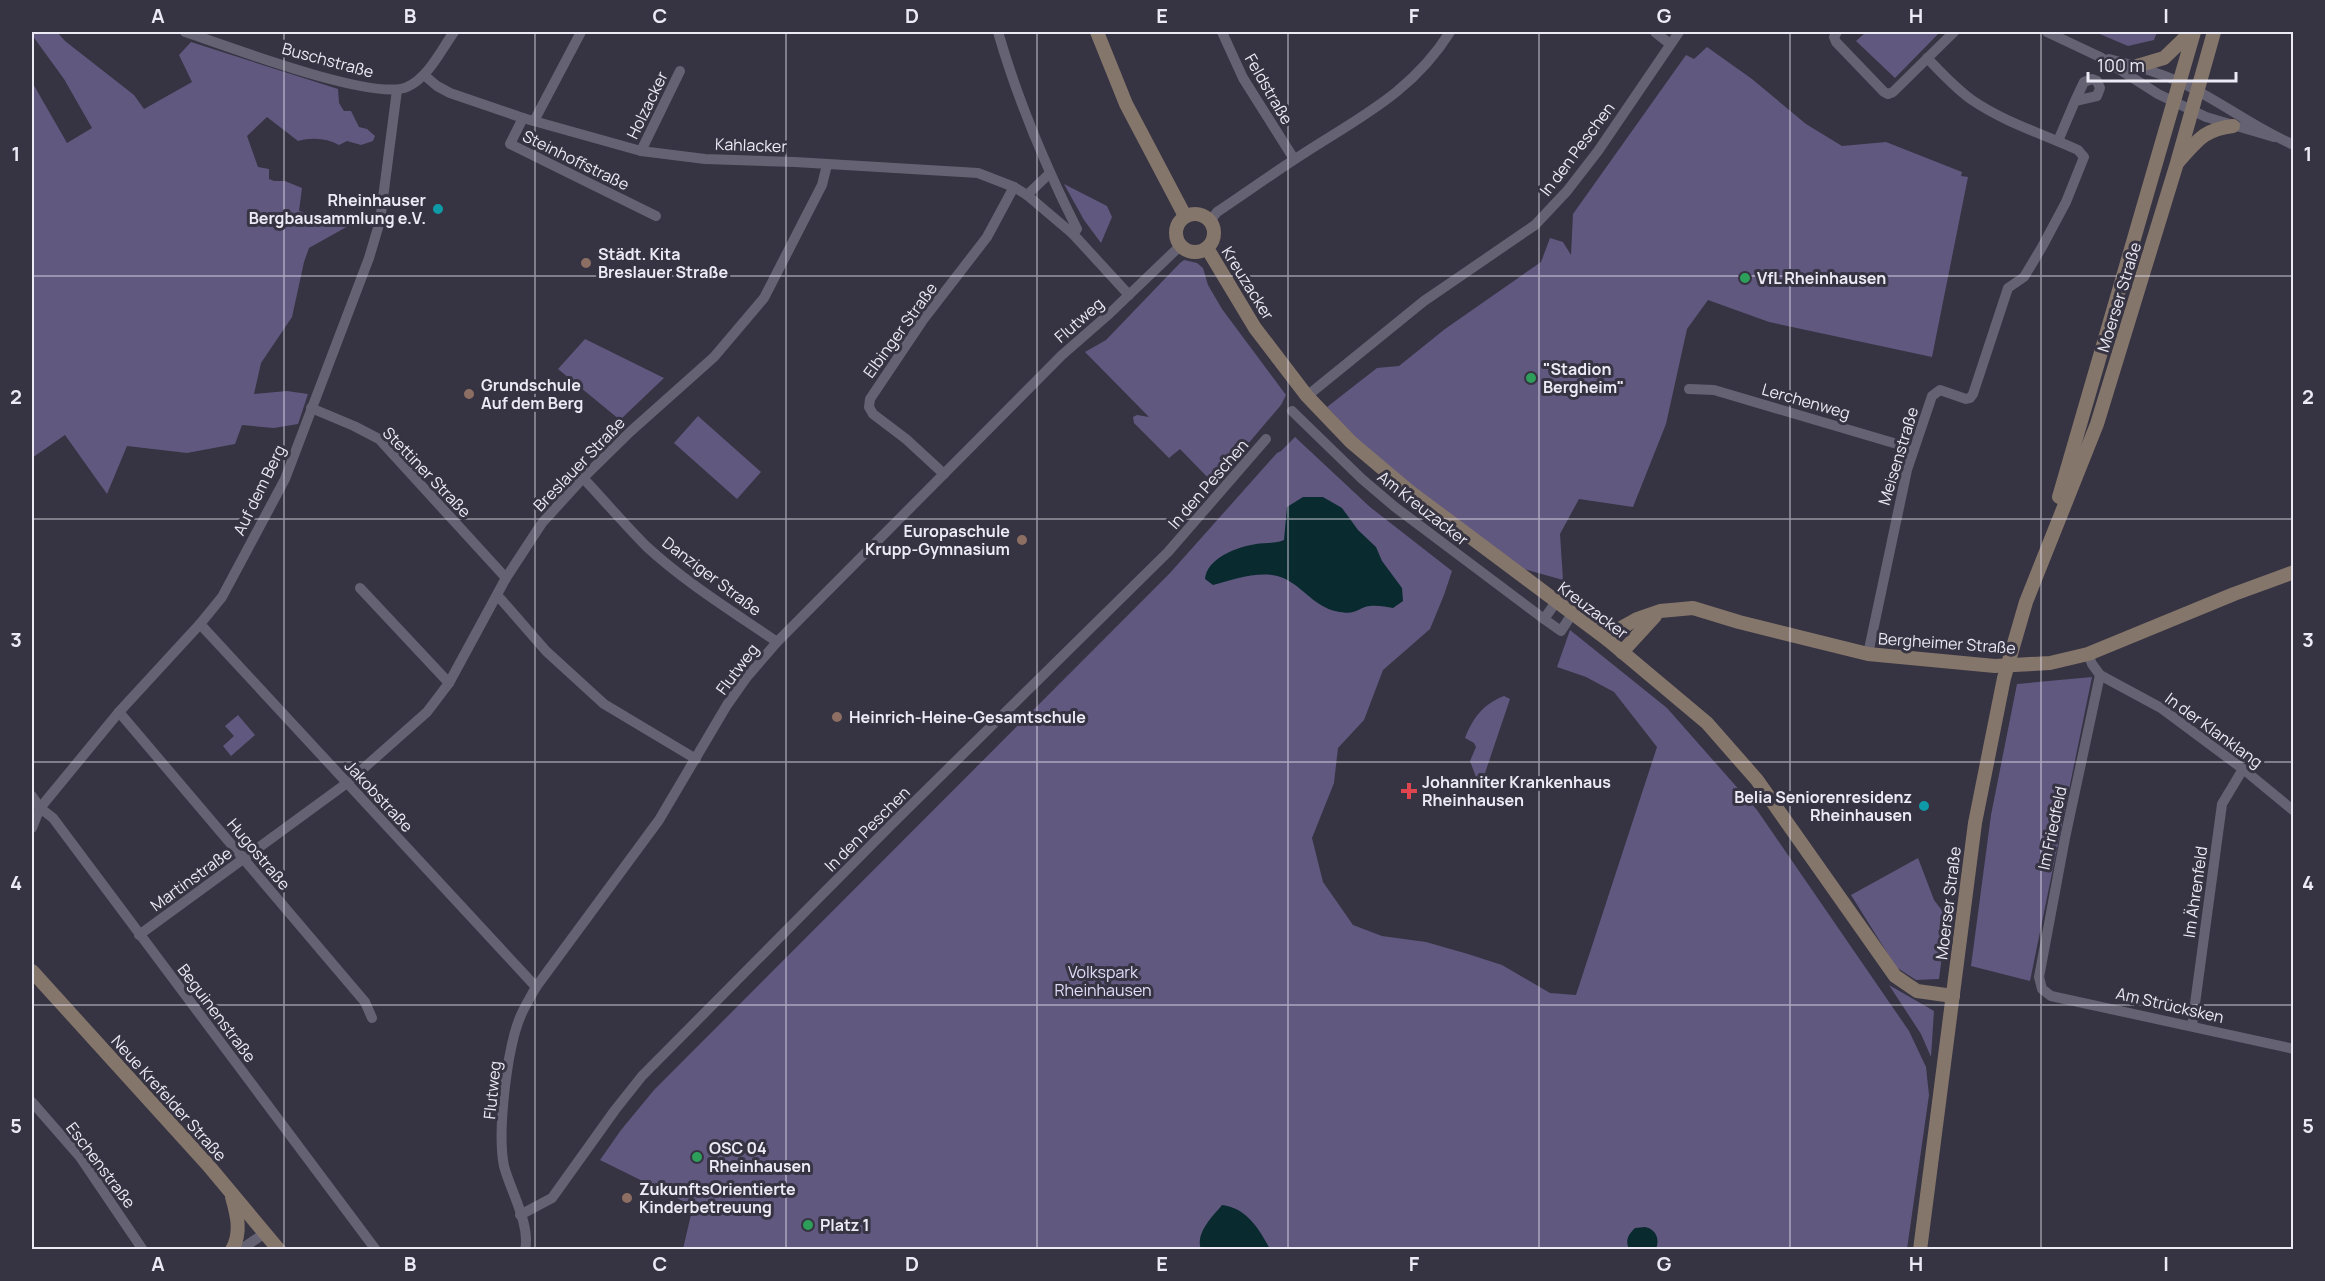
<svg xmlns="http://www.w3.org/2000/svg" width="2325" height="1281" viewBox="0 0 2325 1281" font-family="Manrope,sans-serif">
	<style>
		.green { fill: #60587f }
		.water { fill: #092a2f }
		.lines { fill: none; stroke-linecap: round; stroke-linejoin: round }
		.street { stroke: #646273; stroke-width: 10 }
		.secondary { stroke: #85766b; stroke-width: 14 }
		.grid { fill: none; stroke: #eceaf4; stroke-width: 1.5; stroke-opacity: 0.55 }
		.culture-dot { fill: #0f9aa8; stroke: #363342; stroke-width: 2 }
		.education-dot { fill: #8d6e63; stroke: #363342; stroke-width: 2 }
		.leisure-dot { fill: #2e9e5b; stroke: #363342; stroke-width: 2 }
		.health-dot { fill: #e0444e; stroke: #363342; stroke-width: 2 }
		.labels { text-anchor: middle; stroke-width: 6; stroke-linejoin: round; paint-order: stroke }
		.street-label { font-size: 16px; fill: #eceaf4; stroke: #363342 }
		.poi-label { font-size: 16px; font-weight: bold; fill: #eceaf4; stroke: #363342; text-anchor: start }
		.park-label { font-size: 16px; fill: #e1dcf8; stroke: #363342 }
		.neatline { fill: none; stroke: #eceaf4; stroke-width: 2 }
		.grid-label { font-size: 20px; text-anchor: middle; font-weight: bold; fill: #eceaf4 }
	</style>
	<rect width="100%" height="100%" fill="#363342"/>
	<g class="green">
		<path d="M32,32H57L65,41L134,95L144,109L192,82L179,55L191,42L338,89L339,103L344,111H351L359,127L367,129L375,136L373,141L361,145L347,141L339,145C327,138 312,137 298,141L267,117L247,136L258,167L269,169V179L274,181H285L302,188L299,211C311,214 322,217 334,215C344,213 349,210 358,214L359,220L309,248L304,262L292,317L261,363L254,394L287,391L308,394L298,424L274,428L242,425L235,444L187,453L127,446L107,494L65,435L32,458V82L67,143L92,128L64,79L32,35Z"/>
		<path d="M1866,32H1940L1895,78L1856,41Z"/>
		<path d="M2095,32H2157L2154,40L2128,46Z"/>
		<path d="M1707,47L1752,79L1806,124L1842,146L1886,142L1962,172L1961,176L1968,177L1932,357L1769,322L1708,300L1687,329L1666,424L1633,507L1579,499L1560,534L1563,580L1520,568L1458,522L1363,446L1327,407L1377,368L1399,366L1445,329L1541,262L1550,238L1563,242L1571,255L1573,214L1686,55L1694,59Z"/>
		<path d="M1064,184L1107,206L1112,217L1101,243L1084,220Z"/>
		<path d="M1184,260L1197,263L1203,268L1208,285L1222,309L1286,395L1281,405L1214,484L1180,449L1169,458L1134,423L1133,417L1137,415L1149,417L1085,352L1106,340L1180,263Z"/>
		<path d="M585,339L664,378L620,420L558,369Z"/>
		<path d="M698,416L761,472L737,499L674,443Z"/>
		<path d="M1295,437L1370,507L1452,571L1444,595L1430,629L1383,670L1364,720L1338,748L1334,783L1312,838L1323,882L1353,925L1382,936L1426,942L1468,954L1502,965L1550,993L1576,995L1657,747L1614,692L1586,677L1557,667L1570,630L1667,708L1757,810L1909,1031L1926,1067L1929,1095L1907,1249H683L693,1206L600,1160L621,1130L654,1090L1170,573L1277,453L1281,451Z"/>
		<path d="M2092,677L2030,981L1971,966L1991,815L2017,684Z"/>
		<path d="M1504,696L1510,699L1483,779L1476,777L1470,761L1476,747L1474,743L1465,738C1473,718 1483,704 1504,696Z"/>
		<path d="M238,715L255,735L231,756L223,746L234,736L225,726Z"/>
		<path d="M1918,858L1934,900L1947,917L1939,979L1916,980L1896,967L1851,895Z"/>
		<path d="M1889,985L1934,1011L1931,1057L1921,1034Z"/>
	</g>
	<g class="water">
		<path d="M1303,497H1323L1342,508L1358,530L1376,547L1382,561L1402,588L1403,601L1393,608C1386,607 1378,605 1370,606C1358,607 1358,615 1340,612C1318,609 1306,591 1289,581C1268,567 1235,579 1213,585L1205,579C1207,558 1237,547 1256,544C1265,542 1276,544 1284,540L1287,507Z"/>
		<path d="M1222,1205C1247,1208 1259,1229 1270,1249H1201C1195,1233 1213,1216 1222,1205Z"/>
		<path d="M1645,1227C1656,1229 1660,1239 1656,1249H1629C1625,1240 1628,1235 1635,1228Z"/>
	</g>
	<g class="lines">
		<g class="street">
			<path d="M185,32C225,45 373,102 407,87C428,78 441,50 454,32"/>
			<path d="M998,32C1018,101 1045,165 1077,229L1073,234"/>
			<path d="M1222,32L1243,78L1294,159"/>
			<path d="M1655,32L1670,44"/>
			<path d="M1837,32L1834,37L1836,42L1884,92L1888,94L1893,92L1954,32"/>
			<path d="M2047,32L2100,57L2158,94L2206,117L2274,137"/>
			<path d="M2109,59C2133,65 2157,72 2180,82C2219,100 2254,128 2294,145"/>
			<path d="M424,75L437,86L450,93L523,118L641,151L705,159L795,162L978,173L1014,187L1027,195L1073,234L1129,295"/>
			<path d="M523,118L510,144L656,216"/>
			<path d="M534,121L581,32"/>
			<path d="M2058,141L2075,101L2097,96L2100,88L2097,81L2092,79L2084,82L2075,101"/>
			<path d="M641,151L680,71"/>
			<path d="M1027,195L1049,174"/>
			<path d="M1210,221L1217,212C1247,192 1276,171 1306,152C1362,116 1413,91 1450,32"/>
			<path d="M1689,389L1714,390L1914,449"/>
			<path d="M1307,396L1424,301L1535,225L1567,191L1598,151L1679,32"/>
			<path d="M311,408L354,426L379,439L506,578"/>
			<path d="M1292,411L1362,479L1395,507L1544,619L1561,631L1572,614"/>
			<path d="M944,474L906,439L873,414L869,407L870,399L923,320L987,237L1014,187"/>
			<path d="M583,478C604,500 624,524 646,546C686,583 732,611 777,642"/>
			<path d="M360,588L449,683"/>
			<path d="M498,596L546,651L604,704L696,759"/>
			<path d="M1544,619L1556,602"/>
			<path d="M200,624L536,987"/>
			<path d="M1868,654L1907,470L1932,396L1940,390L1966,399L1970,398L1973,394L2008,288L2024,277L2042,247L2066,202L2084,157L2078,150C2043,134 2004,122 1972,100C1955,88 1941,72 1927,58"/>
			<path d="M2088,654L2092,664L2100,675L2161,708L2243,769L2294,811"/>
			<path d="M2100,675L2065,838L2039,977L2042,989L2051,996L2294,1049"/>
			<path d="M119,712L365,1002L372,1018"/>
			<path d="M32,796L40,808L53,818L376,1250"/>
			<path d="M32,828L40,808L119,712L200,624L222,597L285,479L369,258L380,221L397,90"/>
			<path d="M139,935L347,783L427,712L449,683L506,578L542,523L583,478L631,431L714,357L764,298L822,185L827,165"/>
			<path d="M2192,1026L2222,804L2243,769"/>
			<path d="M32,1102L80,1157L143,1250"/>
			<path d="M520,1215L552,1198L615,1110L642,1076L892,824L1168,552L1266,439"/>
			<path d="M240,1250L265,1233"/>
			<path d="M525,1250C531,1225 510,1190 504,1166C497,1132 507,1047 521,1015C525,1006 531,996 536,987L659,820L727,705L746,678L777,642L1062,355L1109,314L1181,245"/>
		</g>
		<g class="secondary">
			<path d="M1097,32L1126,104L1185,216"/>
			<path d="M2137,66L2164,58L2191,32"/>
			<path d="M2178,162C2198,140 2203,130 2233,126"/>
			<circle cx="1195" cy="233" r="19"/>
			<path d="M1207,248L1255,328L1307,396L1351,442L1409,491L1608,640L1707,723L1757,780L1895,976L1917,991L1953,996"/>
			<path d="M2059,497L2194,32"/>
			<path d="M1608,640L1619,629L1637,619L1660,611L1693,608L1739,622L1868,654L1995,666L2050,663L2088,654L2234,594L2294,572"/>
			<path d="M1622,652L1655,616"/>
			<path d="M32,971L208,1165L279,1250"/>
			<path d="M232,1250C242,1232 237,1215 232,1197"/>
			<path d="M1920,1250L1975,823L2004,678L2026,602L2097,424L2177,163L2214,32"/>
		</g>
	</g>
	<path class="grid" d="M284,32V1250M535,32V1250M786,32V1250M1037,32V1250M1288,32V1250M1539,32V1250M1790,32V1250M2041,32V1250M32,276H2294M32,519H2294M32,762H2294M32,1005H2294"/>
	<g class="culture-dot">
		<circle cx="438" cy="209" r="6"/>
		<circle cx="1924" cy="806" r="6"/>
	</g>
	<g class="education-dot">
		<circle cx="586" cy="263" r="6"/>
		<circle cx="469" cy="394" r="6"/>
		<circle cx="1022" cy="540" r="6"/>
		<circle cx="837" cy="717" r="6"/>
		<circle cx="627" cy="1198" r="6"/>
	</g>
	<g class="leisure-dot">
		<circle cx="1745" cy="278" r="6"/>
		<circle cx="1531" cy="378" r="6"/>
		<circle cx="697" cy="1157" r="6"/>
		<circle cx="808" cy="1225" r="6"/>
	</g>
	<path class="health-dot" d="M1406 782h6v6h6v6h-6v6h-6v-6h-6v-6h6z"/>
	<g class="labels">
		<g class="street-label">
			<text transform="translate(328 60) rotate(15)" y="6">Buschstraße</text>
			<text transform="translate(1269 89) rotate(60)" y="6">Feldstraße</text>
			<text transform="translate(647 105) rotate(-64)" y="6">Holzacker</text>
			<text transform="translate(751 145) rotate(2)" y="6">Kahlacker</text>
			<text transform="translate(1577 149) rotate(-53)" y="6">In den Peschen</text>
			<text transform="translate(576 160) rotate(26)" y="6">Steinhoffstraße</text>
			<text transform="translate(1248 283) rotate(58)" y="6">Kreuzacker</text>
			<text transform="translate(2119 297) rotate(-73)" y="6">Moerser Straße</text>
			<text transform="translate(1079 320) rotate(-41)" y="6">Flutweg</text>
			<text transform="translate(900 330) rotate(-54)" y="6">Elbinger Straße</text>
			<text transform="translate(1806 401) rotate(16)" y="6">Lerchenweg</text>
			<text transform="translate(1898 456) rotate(-73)" y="6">Meisenstraße</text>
			<text transform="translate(579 464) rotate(-46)" y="6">Breslauer Straße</text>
			<text transform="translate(427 472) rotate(46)" y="6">Stettiner Straße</text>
			<text transform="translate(1208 484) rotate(-49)" y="6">In den Peschen</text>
			<text transform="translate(259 490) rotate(-64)" y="6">Auf dem Berg</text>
			<text transform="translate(1423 508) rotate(38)" y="6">Am Kreuzacker</text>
			<text transform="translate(712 576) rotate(37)" y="6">Danziger Straße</text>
			<text transform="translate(1593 610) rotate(37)" y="6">Kreuzacker</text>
			<text transform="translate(1947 643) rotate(4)" y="6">Bergheimer Straße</text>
			<text transform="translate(737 669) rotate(-53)" y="6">Flutweg</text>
			<text transform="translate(2214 730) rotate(36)" y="6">In der Klanklang</text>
			<text transform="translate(379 796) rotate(47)" y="6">Jakobstraße</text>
			<text transform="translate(2052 828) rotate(-78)" y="6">Im Friedfeld</text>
			<text transform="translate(867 829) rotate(-45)" y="6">In den Peschen</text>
			<text transform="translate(259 854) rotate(50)" y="6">Hugostraße</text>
			<text transform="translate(191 879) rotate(-36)" y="6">Martinstraße</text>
			<text transform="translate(2195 892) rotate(-82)" y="6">Im Ährenfeld</text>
			<text transform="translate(1948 903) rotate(-83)" y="6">Moerser Straße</text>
			<text transform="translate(2170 1005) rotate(13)" y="6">Am Strücksken</text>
			<text transform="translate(217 1013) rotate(53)" y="6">Beguinenstraße</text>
			<text transform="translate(492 1090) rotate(-84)" y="6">Flutweg</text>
			<text transform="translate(169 1098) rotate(48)" y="6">Neue Krefelder Straße</text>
			<text transform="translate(101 1165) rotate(53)" y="6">Eschenstraße</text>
		</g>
		<g class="poi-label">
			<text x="426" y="206" text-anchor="end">Rheinhauser<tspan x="426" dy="18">Bergbausammlung e.V.</tspan></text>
			<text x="598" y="260">Städt. Kita<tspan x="598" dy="18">Breslauer Straße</tspan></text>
			<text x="1757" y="284">VfL Rheinhausen</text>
			<text x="1543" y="375">"Stadion<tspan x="1543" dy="18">Bergheim"</tspan></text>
			<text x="481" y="391">Grundschule<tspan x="481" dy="18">Auf dem Berg</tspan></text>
			<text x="1010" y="537" text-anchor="end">Europaschule<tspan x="1010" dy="18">Krupp-Gymnasium</tspan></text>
			<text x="849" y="723">Heinrich-Heine-Gesamtschule</text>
			<text x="1422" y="788">Johanniter Krankenhaus<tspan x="1422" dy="18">Rheinhausen</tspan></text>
			<text x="1912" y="803" text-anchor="end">Belia Seniorenresidenz<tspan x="1912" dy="18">Rheinhausen</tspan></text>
			<text x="709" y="1154">OSC 04<tspan x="709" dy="18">Rheinhausen</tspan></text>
			<text x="639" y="1195">ZukunftsOrientierte<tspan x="639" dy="18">Kinderbetreuung</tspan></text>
			<text x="820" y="1231">Platz 1</text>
		</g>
		<g class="park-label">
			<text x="1103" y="978">Volkspark<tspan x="1103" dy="18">Rheinhausen</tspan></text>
		</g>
	</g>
	<rect width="2325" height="1281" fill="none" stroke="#363342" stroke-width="66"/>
	<path d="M2088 72v9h148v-9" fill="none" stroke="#eceaf4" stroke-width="3"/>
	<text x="2097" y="72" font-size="18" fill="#eceaf4" stroke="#363342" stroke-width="4.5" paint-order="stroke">100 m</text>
	<rect x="33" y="33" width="2259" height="1215" class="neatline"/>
	<g class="grid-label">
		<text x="158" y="23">A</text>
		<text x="410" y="23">B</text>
		<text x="660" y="23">C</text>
		<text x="912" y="23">D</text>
		<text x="1162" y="23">E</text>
		<text x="1414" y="23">F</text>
		<text x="1664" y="23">G</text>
		<text x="1916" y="23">H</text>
		<text x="2166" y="23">I</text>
		<text x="16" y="161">1</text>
		<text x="2308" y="161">1</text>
		<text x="16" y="404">2</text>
		<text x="2308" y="404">2</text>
		<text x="16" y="647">3</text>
		<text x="2308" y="647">3</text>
		<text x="16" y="890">4</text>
		<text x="2308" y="890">4</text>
		<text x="16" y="1133">5</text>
		<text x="2308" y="1133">5</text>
		<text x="158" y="1271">A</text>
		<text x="410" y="1271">B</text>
		<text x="660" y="1271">C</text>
		<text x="912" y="1271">D</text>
		<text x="1162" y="1271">E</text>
		<text x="1414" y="1271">F</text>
		<text x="1664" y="1271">G</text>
		<text x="1916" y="1271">H</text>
		<text x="2166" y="1271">I</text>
	</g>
</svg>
